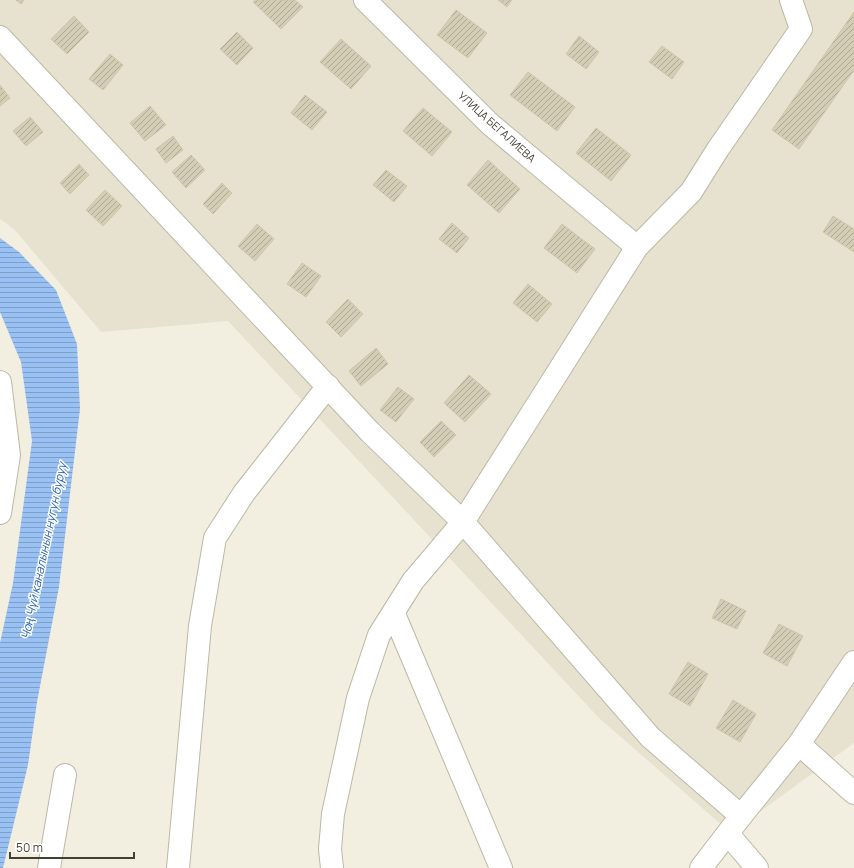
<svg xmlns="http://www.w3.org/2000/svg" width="854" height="868" viewBox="0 0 854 868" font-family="Manrope,sans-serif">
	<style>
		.residential { fill: #e6e2cf }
		.water { fill: url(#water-rules) }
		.building { fill: url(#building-hatch); stroke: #cfc6a9 }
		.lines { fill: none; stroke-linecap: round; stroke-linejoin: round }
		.minor-casing { stroke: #bdb8a4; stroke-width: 24 }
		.minor { stroke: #fff; stroke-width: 22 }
		.labels { text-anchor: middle; stroke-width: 3; stroke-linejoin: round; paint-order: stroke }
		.street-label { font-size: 11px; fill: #433f32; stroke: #fff }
		.water-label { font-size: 12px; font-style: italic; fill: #2863b2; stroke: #fff }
	</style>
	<defs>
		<pattern id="water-rules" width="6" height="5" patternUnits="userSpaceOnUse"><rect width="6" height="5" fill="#99c1f3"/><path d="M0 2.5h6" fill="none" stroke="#7e9ec5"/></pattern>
		<pattern id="building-hatch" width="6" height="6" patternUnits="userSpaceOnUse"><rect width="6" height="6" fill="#d3cdb6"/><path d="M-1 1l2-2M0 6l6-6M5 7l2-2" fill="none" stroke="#ada895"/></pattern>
	</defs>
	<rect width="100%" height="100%" fill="#f2efe1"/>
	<path class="residential" d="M0,0H854V743L731,833L599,718L228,321L101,332L15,230L0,219Z"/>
	<path class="water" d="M0,238L19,252L56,290L77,344L80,409L59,587L37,702L28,765L3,868H0V643L13,583L32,441L21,362L0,312Z"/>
	<g class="building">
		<path d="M16,0H24L21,4Z"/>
		<path d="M255,0H295L303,7L281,29L253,2Z"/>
		<path d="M498,0H512L507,7Z"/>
		<path d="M456,10L487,33L468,58L437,35Z"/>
		<path d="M854,12V70L799,149L772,130Z"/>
		<path d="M74,16L89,32L67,54L51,39Z"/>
		<path d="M237,32L253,48L237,65L220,49Z"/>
		<path d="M579,36L599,52L586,69L566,54Z"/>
		<path d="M341,39L371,66L351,89L320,62Z"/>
		<path d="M662,46L684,62L672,79L649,62Z"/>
		<path d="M110,54L123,65L103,90L89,79Z"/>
		<path d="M528,72L575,107L557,131L510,95Z"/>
		<path d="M0,85L10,98L0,106Z"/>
		<path d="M305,95L327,112L312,130L291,113Z"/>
		<path d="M150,106L166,125L145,141L130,123Z"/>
		<path d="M423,108L452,132L432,156L403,131Z"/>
		<path d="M30,117L43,132L26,146L13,131Z"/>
		<path d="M596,128L631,155L611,181L576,153Z"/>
		<path d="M173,136L183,150L166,163L156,149Z"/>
		<path d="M191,155L205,170L186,188L172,172Z"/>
		<path d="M488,160L520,189L499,213L467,185Z"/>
		<path d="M79,164L89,175L70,194L60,183Z"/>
		<path d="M386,170L407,186L394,202L373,185Z"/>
		<path d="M222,183L232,193L213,214L203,204Z"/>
		<path d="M105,190L122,206L103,226L86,210Z"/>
		<path d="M833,216L854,229V252L823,232Z"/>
		<path d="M452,223L469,238L457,253L439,239Z"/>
		<path d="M257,224L274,239L255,261L238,246Z"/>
		<path d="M562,224L595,249L577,273L544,248Z"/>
		<path d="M302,263L321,276L306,297L287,284Z"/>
		<path d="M528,284L552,304L537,322L513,303Z"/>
		<path d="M348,299L363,314L341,337L326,322Z"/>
		<path d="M376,348L388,364L361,386L349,371Z"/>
		<path d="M469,375L491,394L465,422L444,403Z"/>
		<path d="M398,387L414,399L396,422L380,410Z"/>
		<path d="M441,421L456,435L434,457L420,442Z"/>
		<path d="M721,599L746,611L737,629L712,618Z"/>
		<path d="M779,624L803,636L787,666L763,653Z"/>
		<path d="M688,662L708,674L690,706L669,694Z"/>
		<path d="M733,700L756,714L740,742L716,728Z"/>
	</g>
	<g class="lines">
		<g class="minor-casing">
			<g id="minor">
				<path d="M365,0L490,124L637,247"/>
				<path d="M0,37L370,432L463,522L650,737L741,816L799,744L854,662"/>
				<path d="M0,382L9,455L0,513"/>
				<path d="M394,614L501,868"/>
				<path d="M799,744L854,793"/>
				<path d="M728,834L757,868"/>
				<path d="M49,868L65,775"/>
				<path d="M178,868L200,626L215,538L244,493L328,386"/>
				<path d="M332,868L330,849L333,814L358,698L379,635L413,581L463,522L637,247L691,192L718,149L801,29L791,0"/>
				<path d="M701,868L741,816"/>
			</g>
		</g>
		<use href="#minor" class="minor"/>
	</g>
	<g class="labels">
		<g class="street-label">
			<text transform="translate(497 127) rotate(42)" y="4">УЛИЦА БЕГАЛИЕВА</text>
		</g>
		<g class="water-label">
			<text transform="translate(44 551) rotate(-78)" y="4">Чоң Чүй каналынын нугун буруу</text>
		</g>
	</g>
	<path d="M10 852v6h124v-6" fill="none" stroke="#433f32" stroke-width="2"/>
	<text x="16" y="852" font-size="12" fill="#433f32" stroke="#ffffff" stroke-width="3" paint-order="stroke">50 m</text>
</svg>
